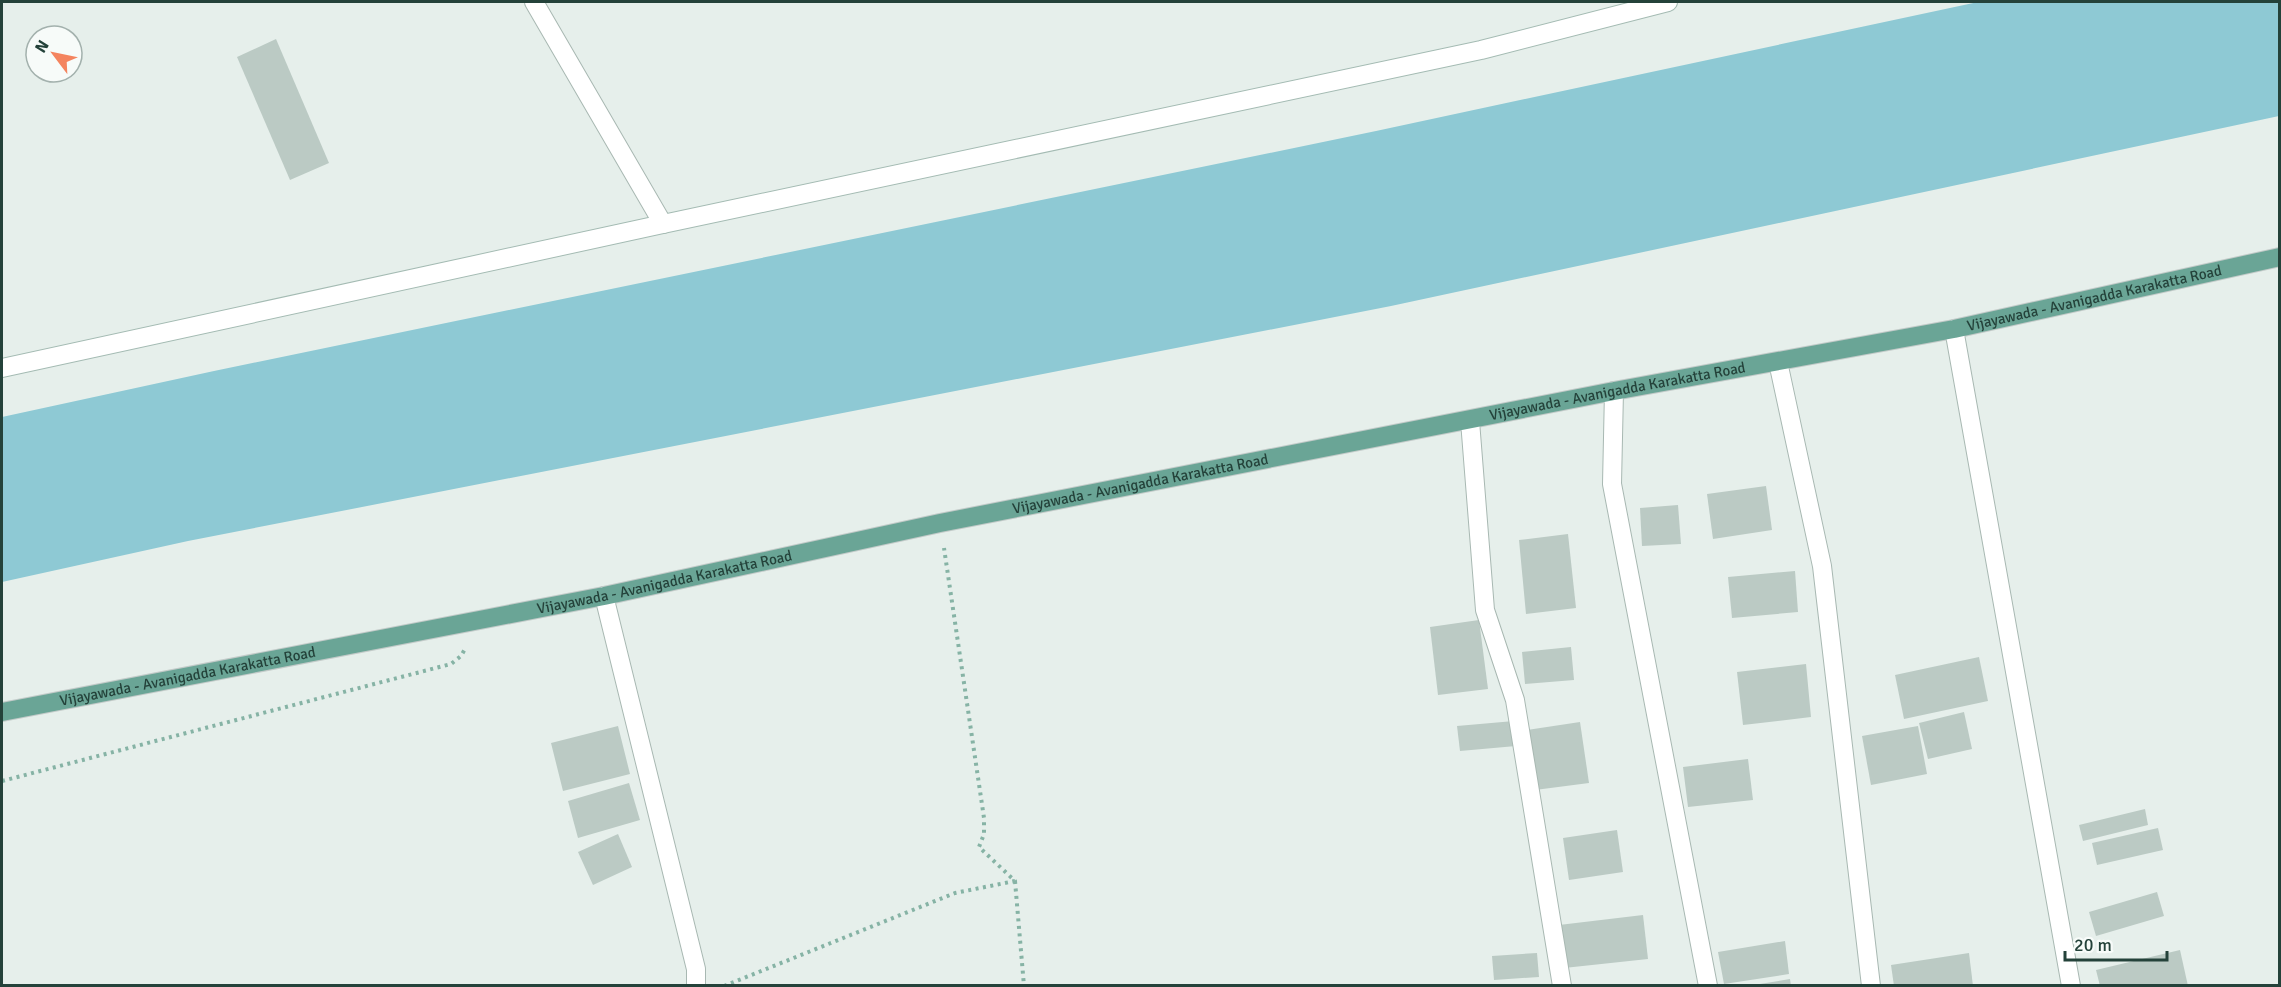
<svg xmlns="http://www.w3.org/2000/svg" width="2281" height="987" viewBox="0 0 2281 987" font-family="Signika,sans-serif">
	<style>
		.water { fill: #8ec9d4 }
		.building { fill: #bbcac4 }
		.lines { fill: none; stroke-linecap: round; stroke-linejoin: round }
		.street-casing { stroke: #a8b8b2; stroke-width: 20 }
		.secondary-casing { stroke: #a4bbb3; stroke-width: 20 }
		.primary-casing { stroke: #c2cac8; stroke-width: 20 }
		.path { stroke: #86b3a5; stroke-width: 4; stroke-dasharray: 3 4.5; stroke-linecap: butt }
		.street { stroke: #fff; stroke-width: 18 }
		.secondary { stroke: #fff; stroke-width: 18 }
		.primary { stroke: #6aa596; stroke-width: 18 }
		.labels { text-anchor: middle; stroke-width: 5; stroke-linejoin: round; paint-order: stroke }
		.street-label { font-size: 15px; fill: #24423a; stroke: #f7fbf9 }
	</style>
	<rect width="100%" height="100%" fill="#e6efeb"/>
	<path class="water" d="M1978,2H2279V116L1391,306L188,541L2,582V417L214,371L1376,131Z"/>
	<g class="building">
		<path d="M276,39L329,163L290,180L237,57Z"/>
		<path d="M1766,486L1772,530L1713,539L1707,494Z"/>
		<path d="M1678,505L1681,544L1642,546L1640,508Z"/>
		<path d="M1568,534L1576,608L1526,614L1519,540Z"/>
		<path d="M1795,571L1798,612L1732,618L1728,577Z"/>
		<path d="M1479,620L1488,689L1438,695L1430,627Z"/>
		<path d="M1571,647L1574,680L1525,684L1522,652Z"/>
		<path d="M1979,657L1988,701L1904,719L1895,675Z"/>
		<path d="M1806,664L1811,717L1743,725L1737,672Z"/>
		<path d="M1964,712L1972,749L1928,759L1919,723Z"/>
		<path d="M1514,721L1516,746L1460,751L1457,726Z"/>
		<path d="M1580,722L1589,783L1535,790L1527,730Z"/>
		<path d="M618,726L630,774L563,791L551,743Z"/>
		<path d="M1918,726L1927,774L1871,785L1862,736Z"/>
		<path d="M1748,759L1753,800L1688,807L1683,767Z"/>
		<path d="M629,783L640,820L578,838L568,801Z"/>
		<path d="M2145,809L2148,825L2083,841L2079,825Z"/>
		<path d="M2158,828L2163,850L2097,865L2092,843Z"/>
		<path d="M1617,830L1623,872L1569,880L1563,838Z"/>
		<path d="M618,834L632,867L593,885L578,852Z"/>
		<path d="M2157,892L2164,916L2096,936L2089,912Z"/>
		<path d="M1643,915L1648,959L1564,968L1559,925Z"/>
		<path d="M1785,941L1789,974L1724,984L1718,952Z"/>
		<path d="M2180,950L2188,986H2100L2096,970Z"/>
		<path d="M1537,953L1539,977L1494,980L1492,956Z"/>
		<path d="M1969,953L1973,986H1894L1891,965Z"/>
		<path d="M1790,979L1791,986H1760V984Z"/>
	</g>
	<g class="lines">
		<g class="street-casing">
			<g id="street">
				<path d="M534,2L663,224"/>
				<path d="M1954,329L2071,986"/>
				<path d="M1778,362L1822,566L1871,986"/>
				<path d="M1614,391L1612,484L1708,986"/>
				<path d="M1470,421L1485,610L1515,700L1562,986"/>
				<path d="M604,596L696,969V986"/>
			</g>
		</g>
		<g class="secondary-casing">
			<path id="secondary" d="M2,368L663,224L1481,50L1668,2"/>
		</g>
		<g class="primary-casing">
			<g id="primary">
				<path id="s1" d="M2,712L604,596L940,523L1614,391L1954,329L2280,257"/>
			</g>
		</g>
		<g class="path">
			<path d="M2,781L451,664L461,656L465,649"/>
			<path d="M1015,881L1024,986"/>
			<path d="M724,986L955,893L1015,881L979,847L984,834V818L944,548"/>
		</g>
		<use href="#street" class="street"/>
		<use href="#secondary" class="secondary"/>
		<use href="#primary" class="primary"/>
	</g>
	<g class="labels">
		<g class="street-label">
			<text dy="5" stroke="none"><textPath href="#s1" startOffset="2133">Vijayawada - Avanigadda Karakatta Road</textPath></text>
			<text dy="5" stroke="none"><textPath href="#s1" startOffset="1647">Vijayawada - Avanigadda Karakatta Road</textPath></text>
			<text dy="5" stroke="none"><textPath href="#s1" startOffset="1161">Vijayawada - Avanigadda Karakatta Road</textPath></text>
			<text dy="5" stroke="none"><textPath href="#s1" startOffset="675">Vijayawada - Avanigadda Karakatta Road</textPath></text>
			<text dy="5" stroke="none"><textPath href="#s1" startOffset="189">Vijayawada - Avanigadda Karakatta Road</textPath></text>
		</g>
	</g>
	<rect width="2281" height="987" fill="none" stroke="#24423a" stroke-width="6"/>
	<g transform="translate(54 54) rotate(302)"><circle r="28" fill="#f7fbf9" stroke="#a3b1ad" stroke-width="1.5"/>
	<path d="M0-4.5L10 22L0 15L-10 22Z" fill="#f4845f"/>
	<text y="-9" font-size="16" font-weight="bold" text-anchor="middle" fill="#24423a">N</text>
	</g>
	<path d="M2065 951v9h102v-9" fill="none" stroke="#24423a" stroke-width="3"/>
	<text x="2074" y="951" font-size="18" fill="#24423a" stroke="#f7fbf9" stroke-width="4.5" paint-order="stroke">20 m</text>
</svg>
